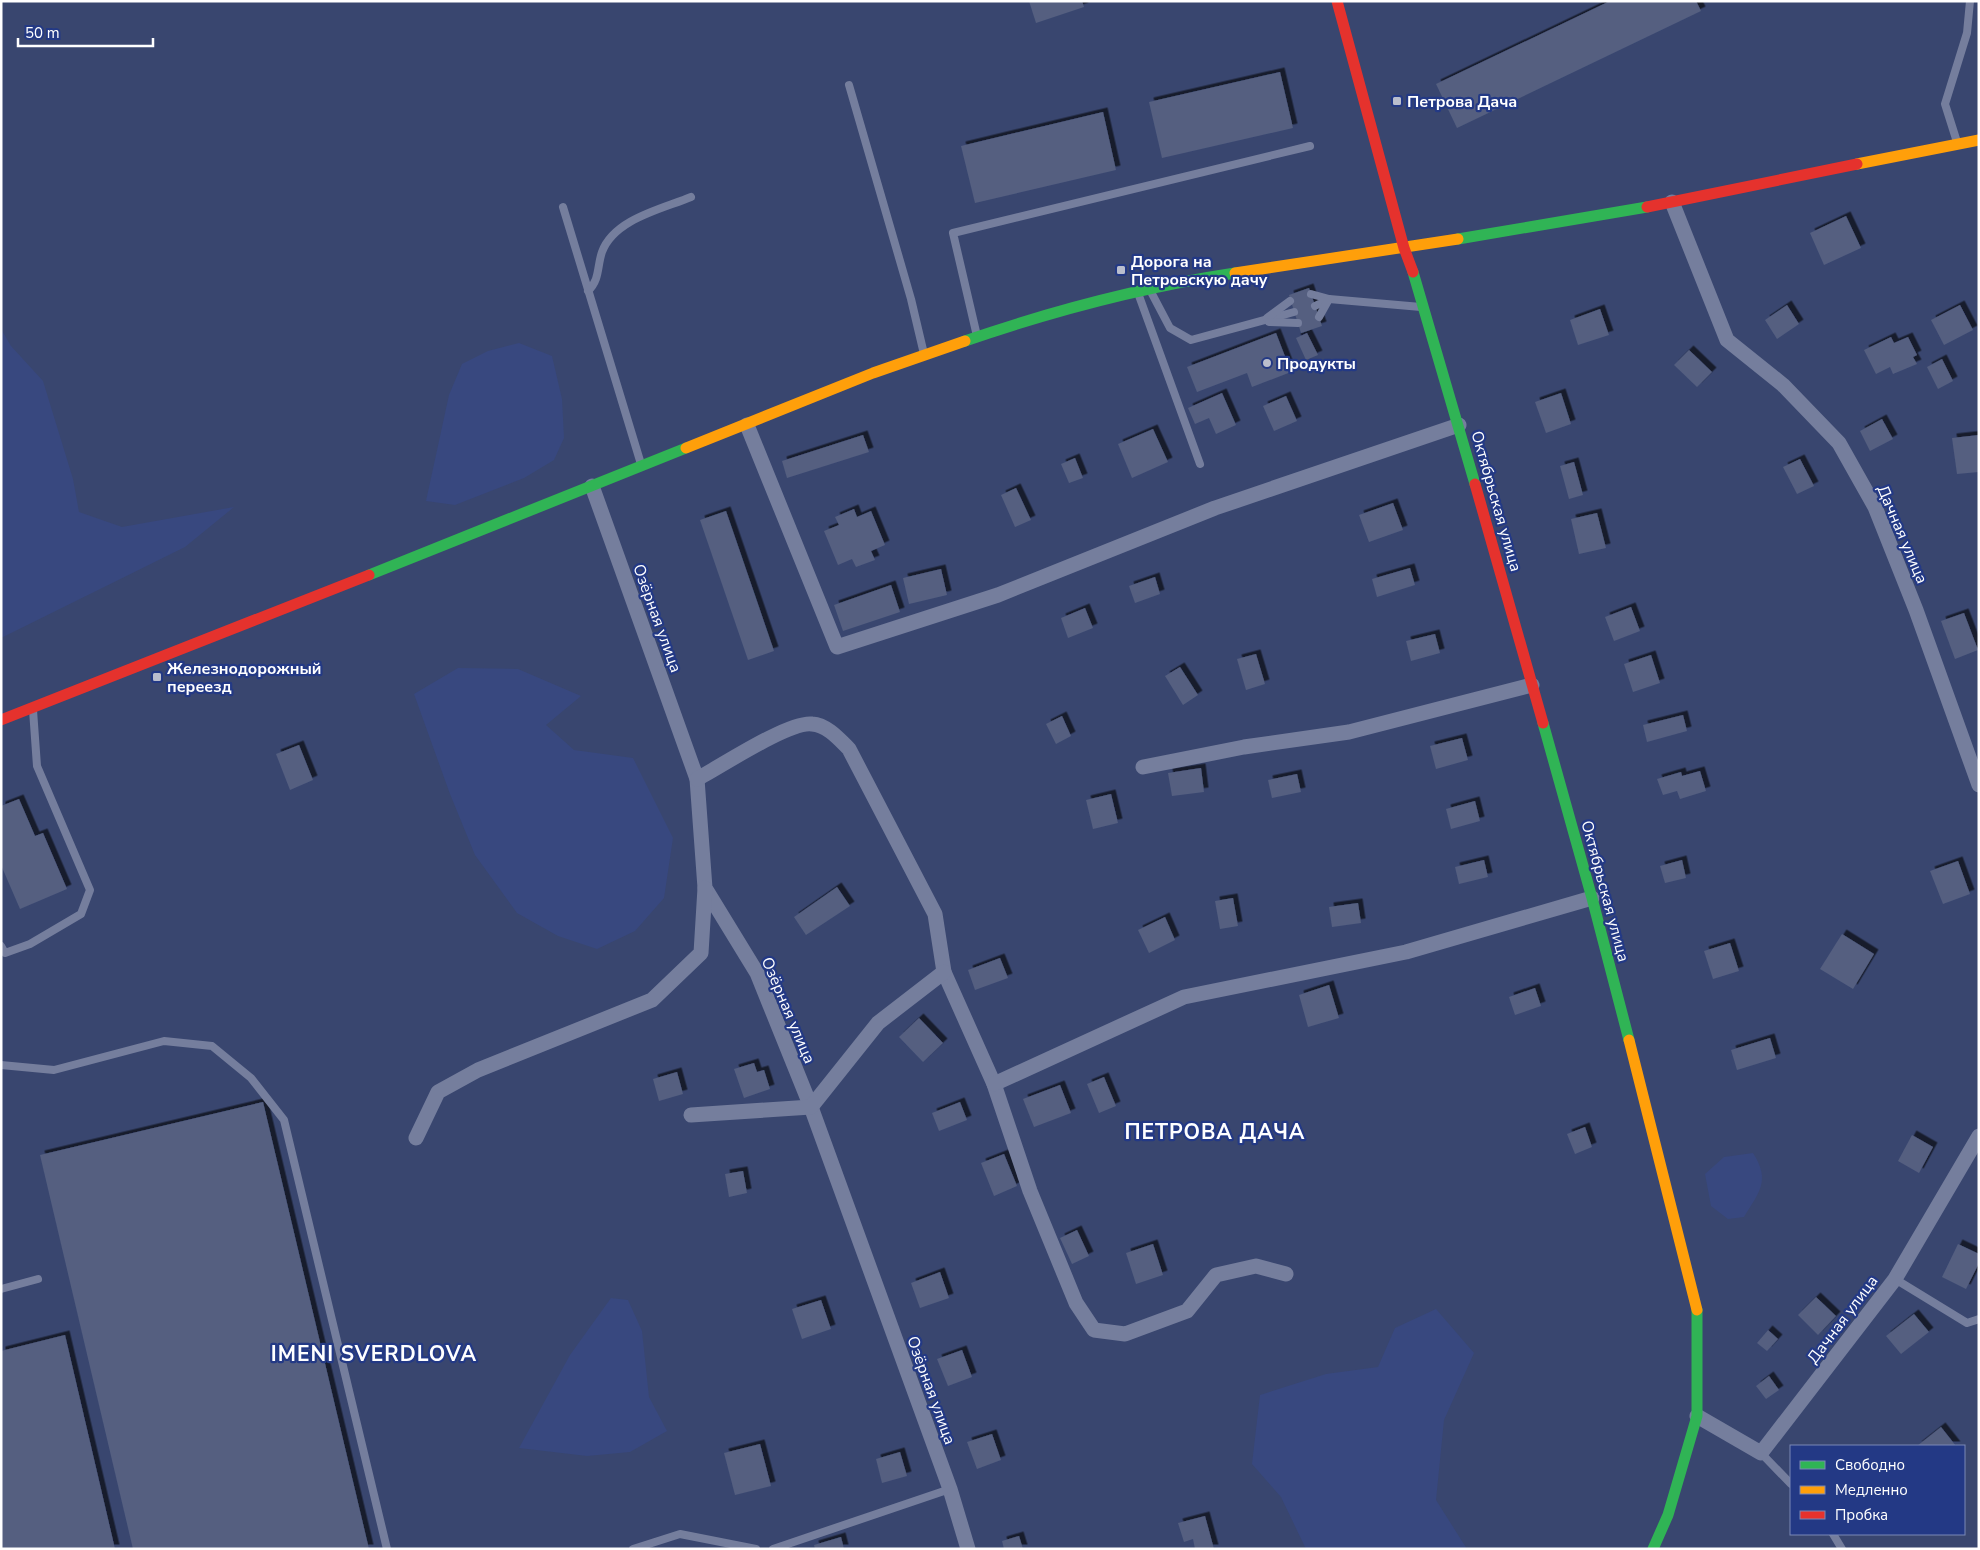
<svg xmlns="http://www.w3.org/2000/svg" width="1980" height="1550" viewBox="0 0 1980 1550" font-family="'Nunito Sans',sans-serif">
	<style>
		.water { fill: #38487f }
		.building { fill: #545f80; filter: url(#shadow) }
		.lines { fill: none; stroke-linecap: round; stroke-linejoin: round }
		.lane { stroke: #757e9d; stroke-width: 8 }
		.street { stroke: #757e9d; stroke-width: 15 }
		.fast { stroke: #30b455; stroke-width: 11 }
		.slow { stroke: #ff9f0a; stroke-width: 11 }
		.jam { stroke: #e5322d; stroke-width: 11 }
		.poi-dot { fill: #babecd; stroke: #233985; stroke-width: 2 }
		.labels { text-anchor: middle; stroke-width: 4.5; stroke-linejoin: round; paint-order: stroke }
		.poi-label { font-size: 16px; font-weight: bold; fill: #fff; stroke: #233985; text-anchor: start }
		.street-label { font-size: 16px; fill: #fff; stroke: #233985 }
		.district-label { font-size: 21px; font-weight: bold; letter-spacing: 1px; fill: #fff; stroke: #233985 }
	</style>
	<defs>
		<filter id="shadow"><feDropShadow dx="4.5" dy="-4.5" stdDeviation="0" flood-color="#0009"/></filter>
	</defs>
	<rect width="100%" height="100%" fill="#39466f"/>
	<g class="water">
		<path d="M1,329L11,346L43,381L73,479L79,512L122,527L234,507L185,547L1,638Z"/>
		<path d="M519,343L552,356L562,399L564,438L554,460L524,478L455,505L426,501L449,395L462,364L488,351Z"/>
		<path d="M458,668L518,669L581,696L546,725L574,750L633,758L673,838L664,898L635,931L597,949L558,936L517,913L475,855L450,794L414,694Z"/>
		<path d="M1753,1153C1771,1181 1759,1192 1744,1217L1728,1219L1711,1206L1705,1174L1724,1157Z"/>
		<path d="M611,1298L628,1300L642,1331L649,1397L667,1431L630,1452L587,1456L519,1448L570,1355Z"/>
		<path d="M1436,1309L1474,1353L1444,1420L1436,1500L1467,1549H1306L1281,1497L1252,1464L1260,1395L1326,1374L1378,1367L1395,1328Z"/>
	</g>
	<g class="building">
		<path d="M1029,1H1082L1084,7L1036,23Z"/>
		<path d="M1610,1H1696L1701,11L1457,128L1436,84Z"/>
		<path d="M1280,72L1293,128L1162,158L1149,102Z"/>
		<path d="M1103,112L1116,170L975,203L961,146Z"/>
		<path d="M1846,216L1861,248L1824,265L1810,233Z"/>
		<path d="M1309,288L1322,326L1301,333L1289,295Z"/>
		<path d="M1787,305L1799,324L1777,339L1765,320Z"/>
		<path d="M1960,305L1973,330L1944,345L1931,320Z"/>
		<path d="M1600,309L1609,335L1578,345L1570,320Z"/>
		<path d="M1276,333L1291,372L1252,387L1247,373L1197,392L1187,367Z"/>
		<path d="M1307,333L1318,355L1306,360L1296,338Z"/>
		<path d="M1891,337L1894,343L1908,337L1917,355L1913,357L1917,364L1893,374L1890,367L1876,374L1864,350Z"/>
		<path d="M1689,350L1712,372L1697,387L1674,365Z"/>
		<path d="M1942,359L1953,381L1938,389L1927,367Z"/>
		<path d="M1222,393L1236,425L1216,434L1209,418L1195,424L1188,408Z"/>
		<path d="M1561,393L1571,424L1546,433L1535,402Z"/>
		<path d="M1286,396L1297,421L1274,431L1263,406Z"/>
		<path d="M1882,419L1893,439L1870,451L1860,431Z"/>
		<path d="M1153,429L1168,462L1132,478L1118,444Z"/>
		<path d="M863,435L869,452L787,478L782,461Z"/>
		<path d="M1979,435V472L1957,474L1952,438Z"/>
		<path d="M1075,458L1083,478L1069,483L1061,464Z"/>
		<path d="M1800,459L1814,486L1797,494L1783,467Z"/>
		<path d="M1574,462L1583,495L1569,499L1560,466Z"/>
		<path d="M1016,488L1031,520L1015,527L1001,495Z"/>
		<path d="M1393,503L1403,530L1369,542L1359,515Z"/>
		<path d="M854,509L857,517L871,511L885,545L871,551L875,560L856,567L852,559L838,565L824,531L839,525L835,517Z"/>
		<path d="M726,511L774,651L748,660L700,520Z"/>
		<path d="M1597,513L1606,548L1579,554L1571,519Z"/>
		<path d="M1410,568L1415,585L1377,597L1372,579Z"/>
		<path d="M941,569L947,595L909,604L903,578Z"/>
		<path d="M1155,577L1160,594L1135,603L1129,586Z"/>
		<path d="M891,585L900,612L843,631L834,605Z"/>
		<path d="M1631,607L1640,631L1614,641L1605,617Z"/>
		<path d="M1085,608L1093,628L1068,638L1061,618Z"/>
		<path d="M1964,613L1978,650L1955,659L1941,621Z"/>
		<path d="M1435,634L1440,653L1411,661L1406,641Z"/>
		<path d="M1256,654L1265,684L1246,690L1237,659Z"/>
		<path d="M1651,655L1660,683L1633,692L1624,664Z"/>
		<path d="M1180,667L1198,695L1183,705L1165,676Z"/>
		<path d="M1683,715L1687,731L1647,742L1643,725Z"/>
		<path d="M1062,716L1071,736L1056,744L1046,724Z"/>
		<path d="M1462,738L1468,760L1436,769L1430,746Z"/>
		<path d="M299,745L313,780L290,790L276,754Z"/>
		<path d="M1201,768L1204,792L1172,796L1168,773Z"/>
		<path d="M1700,771L1706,791L1680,799L1677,791L1663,795L1657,779L1681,772L1682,776Z"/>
		<path d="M1297,774L1301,792L1272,798L1268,780Z"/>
		<path d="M1111,794L1118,823L1093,829L1086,800Z"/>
		<path d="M19,799L35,836L43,833L67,889L20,909L1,865V806Z"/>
		<path d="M1475,801L1480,821L1451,829L1446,809Z"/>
		<path d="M1484,860L1488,877L1459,884L1455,867Z"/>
		<path d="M1682,860L1686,878L1665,883L1660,866Z"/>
		<path d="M1958,861L1970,894L1943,904L1930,871Z"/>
		<path d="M837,887L850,906L806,935L794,917Z"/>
		<path d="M1233,898L1238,926L1220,929L1215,901Z"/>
		<path d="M1358,903L1361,923L1332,927L1329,907Z"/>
		<path d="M1165,917L1175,940L1149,953L1138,930Z"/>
		<path d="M1842,934L1874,954L1853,989L1820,969Z"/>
		<path d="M1730,943L1739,971L1713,979L1704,951Z"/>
		<path d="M1000,958L1008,978L975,990L968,970Z"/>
		<path d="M1329,985L1339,1018L1308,1027L1299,995Z"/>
		<path d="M1535,988L1541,1006L1515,1015L1509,997Z"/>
		<path d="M919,1018L943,1043L923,1062L899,1037Z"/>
		<path d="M1770,1038L1776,1058L1737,1070L1731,1050Z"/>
		<path d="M754,1063L757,1072L764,1070L770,1089L744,1098L734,1069Z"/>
		<path d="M677,1072L683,1094L659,1101L653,1079Z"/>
		<path d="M1104,1077L1116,1106L1099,1113L1087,1084Z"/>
		<path d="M1060,1085L1071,1113L1034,1127L1023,1099Z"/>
		<path d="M263,1102L369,1549H133L40,1155Z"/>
		<path d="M960,1102L967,1120L939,1131L932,1113Z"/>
		<path d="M1585,1127L1592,1147L1575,1154L1567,1134Z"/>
		<path d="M1912,1135L1933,1147L1919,1173L1898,1161Z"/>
		<path d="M1004,1154L1017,1186L994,1196L981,1163Z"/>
		<path d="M743,1171L747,1193L729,1197L725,1174Z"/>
		<path d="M1077,1230L1089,1256L1072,1264L1060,1238Z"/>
		<path d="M1153,1244L1163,1275L1136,1284L1126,1253Z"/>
		<path d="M1958,1244L1979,1254V1263L1966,1289L1942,1277Z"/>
		<path d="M940,1272L949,1298L920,1308L911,1283Z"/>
		<path d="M1816,1297L1836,1316L1818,1335L1798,1315Z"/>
		<path d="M821,1300L831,1329L802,1339L792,1309Z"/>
		<path d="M1914,1314L1929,1332L1901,1354L1886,1336Z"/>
		<path d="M1768,1330L1778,1339L1767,1351L1757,1343Z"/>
		<path d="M65,1335L115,1549H1V1351Z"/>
		<path d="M962,1350L972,1377L948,1386L937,1359Z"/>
		<path d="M1769,1376L1779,1390L1766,1399L1756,1386Z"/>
		<path d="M1941,1427L1956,1446H1917Z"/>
		<path d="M992,1434L1001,1460L977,1469L967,1442Z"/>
		<path d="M760,1444L771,1486L735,1495L724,1453Z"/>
		<path d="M900,1452L907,1476L882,1483L876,1459Z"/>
		<path d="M1205,1516L1214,1549H1195L1193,1539L1184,1542L1178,1523Z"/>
		<path d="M1019,1536L1023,1549H1004L1002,1541Z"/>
		<path d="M841,1537L844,1549H815L814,1545Z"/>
	</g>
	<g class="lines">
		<g class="lane">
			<path d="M849,85L911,299L924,354"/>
			<path d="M1957,142L1945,104L1967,33L1970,1"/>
			<path d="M563,207L641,464"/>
			<path d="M1150,290L1170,328L1191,340L1294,312"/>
			<path d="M588,291C600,280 597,266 602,252C614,219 662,209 691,197"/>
			<path d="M1138,293L1200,464"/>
			<path d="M1311,294L1329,299L1315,306"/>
			<path d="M1319,317L1329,299L1421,307"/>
			<path d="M1267,318L1290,301"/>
			<path d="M1269,322L1298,323"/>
			<path d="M977,336L953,233L1310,146"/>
			<path d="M1,946L5,953L30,944L81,914L90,890L37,766L33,710"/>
			<path d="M1,1065L54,1070L164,1041L212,1046L251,1078L284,1120L387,1549"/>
			<path d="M1895,1279L1967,1323L1979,1319"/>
			<path d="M1,1289L38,1279"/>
			<path d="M1761,1453L1791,1484"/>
			<path d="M1833,1534L1842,1549"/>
			<path d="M633,1549L680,1534L756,1549"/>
			<path d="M773,1549L950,1489"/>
		</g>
		<g class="street">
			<path d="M1672,202L1727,340L1783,385L1839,443L1875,507L1916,610L1979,785"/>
			<path d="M747,425L837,647L998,595L1215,508L1459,425"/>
			<path d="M592,486L697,779L705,888L757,973L811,1107L950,1489L968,1549"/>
			<path d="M1143,767L1244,747L1349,732L1532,685"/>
			<path d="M697,779C720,767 789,721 812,724C827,725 839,739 849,749L935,914L944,972L994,1084L1030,1191L1076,1303L1094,1330L1125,1334L1187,1311L1216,1275L1256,1266L1286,1274"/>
			<path d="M994,1084L1184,997L1406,952L1592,898"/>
			<path d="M691,1115L811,1107L878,1023L944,972"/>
			<path d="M416,1138L438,1092L478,1070L652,1000L701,953L705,888"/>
			<path d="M1697,1416L1761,1453L1895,1279L1979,1136"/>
		</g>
		<g class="fast">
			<path d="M1458,239L1647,207"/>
			<path d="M1413,272L1475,484"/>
			<path d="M965,341C1052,311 1143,287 1235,273"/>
			<path d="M369,575L686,448"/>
			<path d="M1543,723L1592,898L1629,1040"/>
			<path d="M1653,1549L1668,1515L1697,1416V1310"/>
		</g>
		<g class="slow">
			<path d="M1857,164L1979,140"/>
			<path d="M1235,273L1458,239"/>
			<path d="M686,448L873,373L965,341"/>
			<path d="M1629,1040L1697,1310"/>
		</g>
		<g class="jam">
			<path d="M1337,1L1404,248L1413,272"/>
			<path d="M1647,207L1857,164"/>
			<path d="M1475,484L1543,723"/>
			<path d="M1,720L369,575"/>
		</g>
	</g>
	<g class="poi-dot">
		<rect x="1392" y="96" width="10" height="10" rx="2.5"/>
		<rect x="1116" y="265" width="10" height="10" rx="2.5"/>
		<circle cx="1267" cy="363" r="5"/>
		<rect x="152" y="672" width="10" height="10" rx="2.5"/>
	</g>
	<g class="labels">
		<g class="poi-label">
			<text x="1407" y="107">Петрова Дача</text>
			<text x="1131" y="267">Дорога на<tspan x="1131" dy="18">Петровскую дачу</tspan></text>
			<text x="1277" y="369">Продукты</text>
			<text x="167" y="674">Железнодорожный<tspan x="167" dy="18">переезд</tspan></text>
		</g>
		<g class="street-label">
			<text transform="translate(1497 501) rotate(74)" y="6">Октябрьская улица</text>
			<text transform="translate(1903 534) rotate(67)" y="6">Дачная улица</text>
			<text transform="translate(658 618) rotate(70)" y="6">Озёрная улица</text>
			<text transform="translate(1606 891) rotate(75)" y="6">Октябрьская улица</text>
			<text transform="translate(789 1010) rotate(67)" y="6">Озёрная улица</text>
			<text transform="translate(1842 1319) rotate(-53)" y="6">Дачная улица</text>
			<text transform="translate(932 1390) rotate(70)" y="6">Озёрная улица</text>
		</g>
		<g class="district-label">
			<text x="1215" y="1139">ПЕТРОВА ДАЧА</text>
			<text x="374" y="1361">IMENI SVERDLOVA</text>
		</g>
	</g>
	<rect width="1980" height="1550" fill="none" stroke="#ffffff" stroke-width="5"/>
	<rect x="1790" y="1445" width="175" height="90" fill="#233985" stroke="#7b88b6"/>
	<rect x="1800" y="1461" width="25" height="8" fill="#30b455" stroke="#7b88b6"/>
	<text x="1835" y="1470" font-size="15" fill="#ffffff">Свободно</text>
	<rect x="1800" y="1486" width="25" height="8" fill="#ff9f0a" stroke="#7b88b6"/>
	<text x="1835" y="1495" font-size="15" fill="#ffffff">Медленно</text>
	<rect x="1800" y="1511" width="25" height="8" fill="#e5322d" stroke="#7b88b6"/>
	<text x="1835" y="1520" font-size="15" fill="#ffffff">Пробка</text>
	<path d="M18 38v8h135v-8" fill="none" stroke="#ffffff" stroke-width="2.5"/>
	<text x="25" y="38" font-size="15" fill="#ffffff" stroke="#233985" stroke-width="4" paint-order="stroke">50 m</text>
</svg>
